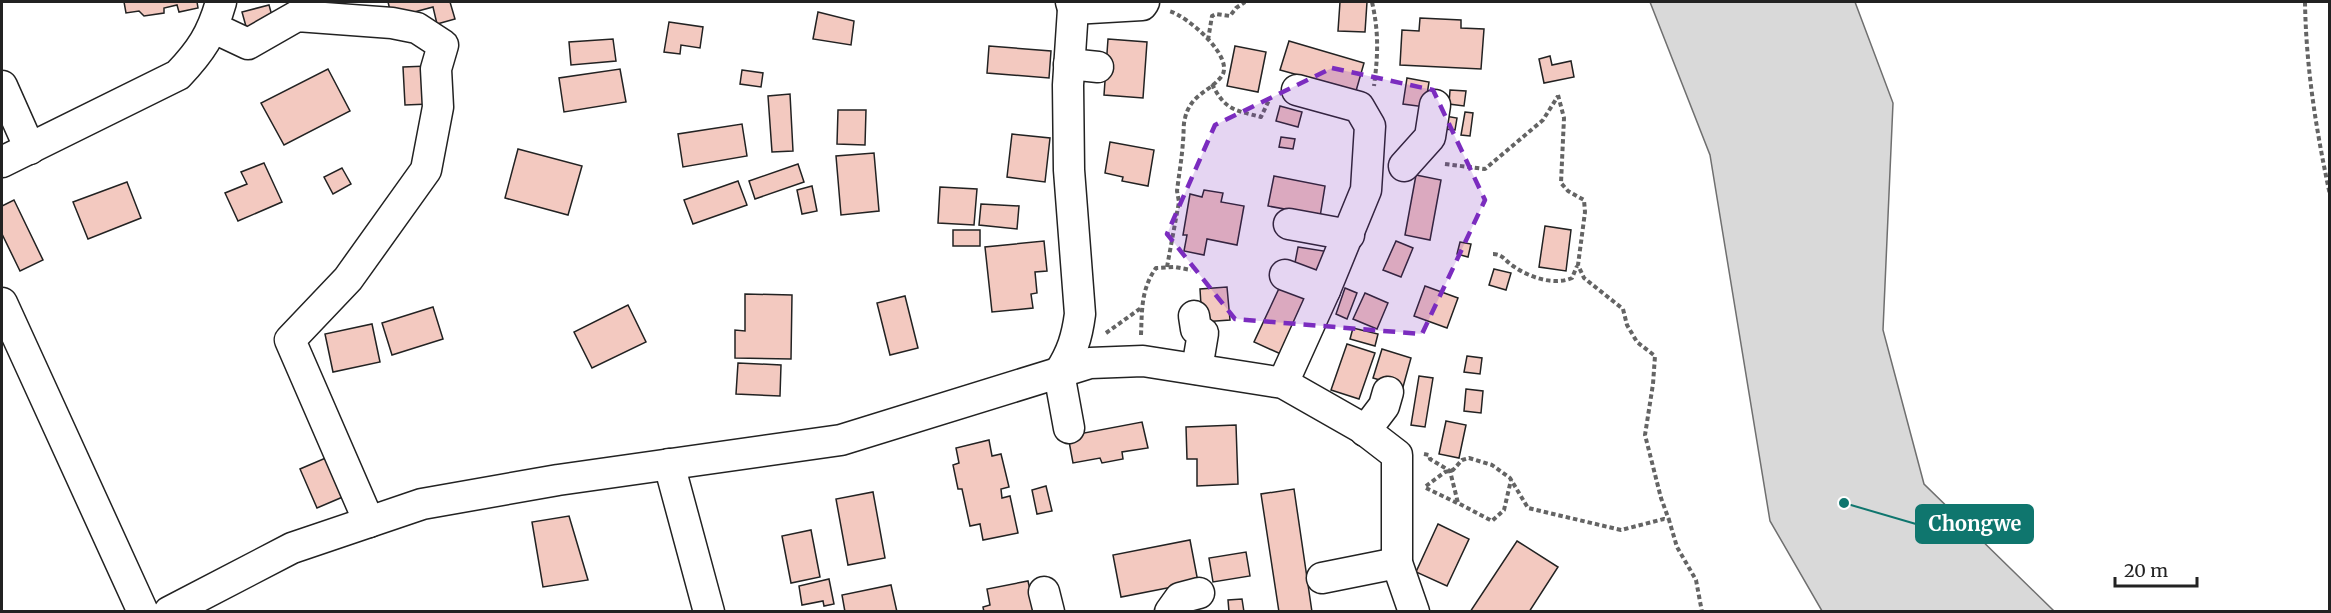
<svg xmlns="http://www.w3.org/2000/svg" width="2331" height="613" viewBox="0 0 2331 613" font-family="Merriweather,serif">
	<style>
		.water { fill: #d9d9d9; stroke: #6f6f6f; stroke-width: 1.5 }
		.building { fill: #f3c9c0; stroke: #222; stroke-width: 1.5 }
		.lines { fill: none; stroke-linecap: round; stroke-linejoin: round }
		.minor-casing { stroke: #222; stroke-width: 33 }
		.path { stroke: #646464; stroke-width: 4; stroke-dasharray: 4.5 3; stroke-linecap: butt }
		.minor { stroke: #fff; stroke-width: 30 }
		.marked { fill: #7b2cbf; fill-opacity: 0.2; stroke: #7b2cbf; stroke-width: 4.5; stroke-dasharray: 12 8; stroke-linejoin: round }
		.leader { fill: none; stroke: #0f766e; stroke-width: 2 }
		.callout-dot { fill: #0f766e; stroke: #fff; stroke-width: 2 }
		.callout { fill: #0f766e; stroke: #0f766e; stroke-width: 2 }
		.callout-label { font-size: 20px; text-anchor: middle; font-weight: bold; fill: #fff }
	</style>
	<rect width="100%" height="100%" fill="#fff"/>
	<path class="water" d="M1650,2H1855L1893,103L1883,330L1924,484L2054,611H1822L1770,521L1710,155Z"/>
	<g class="building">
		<path d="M124,2H197L198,8L179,12L177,5L164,8V13L144,16L139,11L126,13Z"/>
		<path d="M388,2H450L455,19L437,24L433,7L392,18Z"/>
		<path d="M1340,2H1367L1365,32L1338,31Z"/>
		<path d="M269,5L274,23L247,30L242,12Z"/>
		<path d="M818,12L854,21L851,45L813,39Z"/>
		<path d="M1420,18L1461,20V28L1484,29L1481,69L1400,65L1402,30L1419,31Z"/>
		<path d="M669,22L703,27L700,48L681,45L680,54L664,52Z"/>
		<path d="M613,39L616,61L571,65L569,42Z"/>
		<path d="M1108,39L1147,42L1143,98L1104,95Z"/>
		<path d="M1289,41L1364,63L1356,91L1280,70Z"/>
		<path d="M989,46L1051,51L1049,78L987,73Z"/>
		<path d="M1235,46L1266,52L1258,92L1227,86Z"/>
		<path d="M1550,56L1552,65L1571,61L1574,77L1544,83L1539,59Z"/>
		<path d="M428,66L429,104L405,105L403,67Z"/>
		<path d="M328,69L350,111L284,145L261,103Z"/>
		<path d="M620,69L626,102L564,112L559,78Z"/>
		<path d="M742,70L763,73L761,87L740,84Z"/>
		<path d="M1407,78L1429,82L1425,107L1403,104Z"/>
		<path d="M1450,90L1466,91L1464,106L1449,104Z"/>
		<path d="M790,94L793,151L772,152L768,96Z"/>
		<path d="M1280,106L1302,112L1298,127L1276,121Z"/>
		<path d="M838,110H866L865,145L837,144Z"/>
		<path d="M1465,112L1473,113L1470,136L1461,135Z"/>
		<path d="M1445,116L1457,118L1455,130L1444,129Z"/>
		<path d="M742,124L747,156L683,167L678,134Z"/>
		<path d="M1012,134L1050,138L1045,182L1007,177Z"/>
		<path d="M1281,137L1295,139L1293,149L1279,147Z"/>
		<path d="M1110,142L1154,150L1148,186L1122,181L1123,177L1105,173Z"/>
		<path d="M518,149L582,166L568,215L505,198Z"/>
		<path d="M874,153L879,211L841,215L836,156Z"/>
		<path d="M264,163L282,202L238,221L225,193L247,184L241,172Z"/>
		<path d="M798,164L804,182L755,199L749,181Z"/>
		<path d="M342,168L351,184L333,194L324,177Z"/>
		<path d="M1416,175L1441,180L1430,240L1405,235Z"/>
		<path d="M1274,176L1325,186L1319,223L1301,212L1268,206Z"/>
		<path d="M738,181L747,205L693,224L684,200Z"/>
		<path d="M127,182L141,218L88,239L73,202Z"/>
		<path d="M812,186L817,211L802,214L797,190Z"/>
		<path d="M940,187L977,189L974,225L938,223Z"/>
		<path d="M1204,190L1223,193L1221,202L1244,206L1237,245L1207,239L1204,255L1184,251L1187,235H1183L1190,194L1202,197Z"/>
		<path d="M14,200L43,260L20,271L2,234V206Z"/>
		<path d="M981,204L1019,206L1017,229L979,225Z"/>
		<path d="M1545,226L1571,230L1566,271L1539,267Z"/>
		<rect x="953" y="230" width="27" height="16"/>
		<path d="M1044,241L1047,271L1035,272L1037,293L1031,294L1033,308L992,312L985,247Z"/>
		<path d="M1396,241L1413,248L1401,277L1383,270Z"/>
		<path d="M1460,242L1471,244L1468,257L1457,254Z"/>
		<path d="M1298,247L1330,252L1325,274L1294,268Z"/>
		<path d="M1494,269L1511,273L1506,290L1489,285Z"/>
		<path d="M1282,282L1310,294L1283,355L1254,342Z"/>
		<path d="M1425,286L1458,298L1447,328L1414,316Z"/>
		<path d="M1227,287L1230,320L1202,322L1200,289Z"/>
		<path d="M1345,288L1357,293L1347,319L1336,314Z"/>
		<path d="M1365,293L1388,303L1377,329L1353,319Z"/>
		<path d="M745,294L792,295L791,359L735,358V330L745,331Z"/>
		<path d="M905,296L918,348L890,355L877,303Z"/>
		<path d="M628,305L646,342L592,368L574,332Z"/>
		<path d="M433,307L443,339L392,355L382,323Z"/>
		<path d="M372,324L380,362L333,372L325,334Z"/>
		<path d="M1353,328L1378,334L1375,346L1350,339Z"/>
		<path d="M1347,344L1375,353L1359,399L1331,390Z"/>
		<path d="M1382,349L1411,358L1403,387L1373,378Z"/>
		<path d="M1467,356L1482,358L1480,374L1464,372Z"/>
		<path d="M738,363L781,365L780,396L736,394Z"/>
		<path d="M1419,376L1433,378L1425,427L1411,425Z"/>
		<path d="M1466,389L1483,391L1481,413L1464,411Z"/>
		<path d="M1446,421L1466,425L1459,458L1439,454Z"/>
		<path d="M1142,422L1148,448L1122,452L1123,459L1102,463L1100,458L1073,463L1068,436Z"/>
		<path d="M1236,425L1238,484L1197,486V459H1187L1186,427Z"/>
		<path d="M989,440L992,456L1001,454L1009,487L1001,489L1002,498L1010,496L1018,533L983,540L980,524L970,526L962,489H958L953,465L959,463L956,448Z"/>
		<path d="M328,457L345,496L317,508L300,469Z"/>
		<path d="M1046,486L1052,511L1037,514L1032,490Z"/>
		<path d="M1294,489L1312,612H1279L1261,494Z"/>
		<path d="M873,492L885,558L848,565L836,499Z"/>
		<path d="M569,516L588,580L543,587L532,522Z"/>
		<path d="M1438,524L1469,539L1447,586L1416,572Z"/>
		<path d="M811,530L820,577L791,583L782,536Z"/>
		<path d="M1190,540L1198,582L1121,597L1113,555Z"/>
		<path d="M1517,541L1558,567L1529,612H1470Z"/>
		<path d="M1246,552L1250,576L1213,582L1209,558Z"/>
		<path d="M829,579L834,604L824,606L823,601L802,605L799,586Z"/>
		<path d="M1028,581L1035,612H984L983,607L990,605L987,589Z"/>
		<path d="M891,585L897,612H845L842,595Z"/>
		<path d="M1242,599L1244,612H1229L1228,600Z"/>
	</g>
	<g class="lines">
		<g class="minor-casing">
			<g id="minor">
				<path d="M1073,9L1142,5L1144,2"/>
				<path d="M214,28L248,44L297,16L392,23L417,28L443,45L436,69L438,107L426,170L348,279L290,340L369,522"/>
				<path d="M1069,64L1098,67"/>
				<path d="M2,86L30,149"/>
				<path d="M2,162L178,75C201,51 212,34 221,2"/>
				<path d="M1404,166L1430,137L1435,105"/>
				<path d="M1289,224L1349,235"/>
				<path d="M1285,275L1325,290"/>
				<path d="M2,303L143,612"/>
				<path d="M1194,316L1196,329L1203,333L1197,369"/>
				<path d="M1283,383L1325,290L1366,190L1370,126L1359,107L1297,90"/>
				<path d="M1069,428L1059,373C1072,353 1077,337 1080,314L1069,170L1068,85L1073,9L1071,2"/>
				<path d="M1365,431L1384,406L1388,392"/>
				<path d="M669,464L709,612"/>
				<path d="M1322,578L1397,563"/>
				<path d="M1044,592L1049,612"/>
				<path d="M169,612L292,548L422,504L558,480L841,440L1090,363L1143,361L1283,383L1362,428L1397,455V563L1414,612"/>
				<path d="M1170,612L1180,598L1199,593"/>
			</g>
		</g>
		<g class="path">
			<path d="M1372,2C1379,33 1378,55 1374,86"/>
			<path d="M2305,2C2306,67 2316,130 2330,195"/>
			<path d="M1208,40L1212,16L1216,14L1230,16L1236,8L1245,2"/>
			<path d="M1212,84C1225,110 1234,110 1261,117L1270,98"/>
			<path d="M1558,95L1564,118L1561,183L1568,191L1584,200L1585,212L1578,265L1584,278L1623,309L1627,325L1637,342L1655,356L1653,384L1645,435L1661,498L1669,520"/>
			<path d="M1445,164L1485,169L1543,120L1558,96"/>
			<path d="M1493,254C1503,254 1505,261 1513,266C1529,277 1553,286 1572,278L1577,266"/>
			<path d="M1167,267L1179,202L1177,191C1179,174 1182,158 1183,141C1184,133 1183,125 1185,118C1191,94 1208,93 1221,77C1237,58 1186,15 1169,11"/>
			<path d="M1106,333L1141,308"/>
			<path d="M1141,335C1142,310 1141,289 1156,268L1175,267L1191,270"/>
			<path d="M1424,454L1429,455L1430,459L1450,471L1458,503L1492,521L1504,510L1511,480"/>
			<path d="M1426,486L1445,472L1453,470L1462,460L1469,458L1492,465L1510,478L1528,508L1621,530L1664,519L1669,520L1677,547L1696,580L1702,612"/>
			<path d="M1426,488L1457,503"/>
		</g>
		<use href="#minor" class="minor"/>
	</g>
	<path class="marked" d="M1332,68L1433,90L1485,200L1422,334L1235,319L1167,234L1215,125Z"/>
	<path class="leader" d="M1844 503L1916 524"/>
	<circle class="callout-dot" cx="1844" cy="503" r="6"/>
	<rect class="callout" x="1916" y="505" width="117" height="38" rx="6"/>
	<g class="callout-label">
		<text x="1975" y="531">Chongwe</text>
	</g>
	<rect width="2331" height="613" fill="none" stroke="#222222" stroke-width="6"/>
	<path d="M2115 577v9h82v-9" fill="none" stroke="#222222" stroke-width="3"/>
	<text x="2124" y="577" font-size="18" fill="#222222" stroke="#ffffff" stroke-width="4.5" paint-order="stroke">20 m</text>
</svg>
